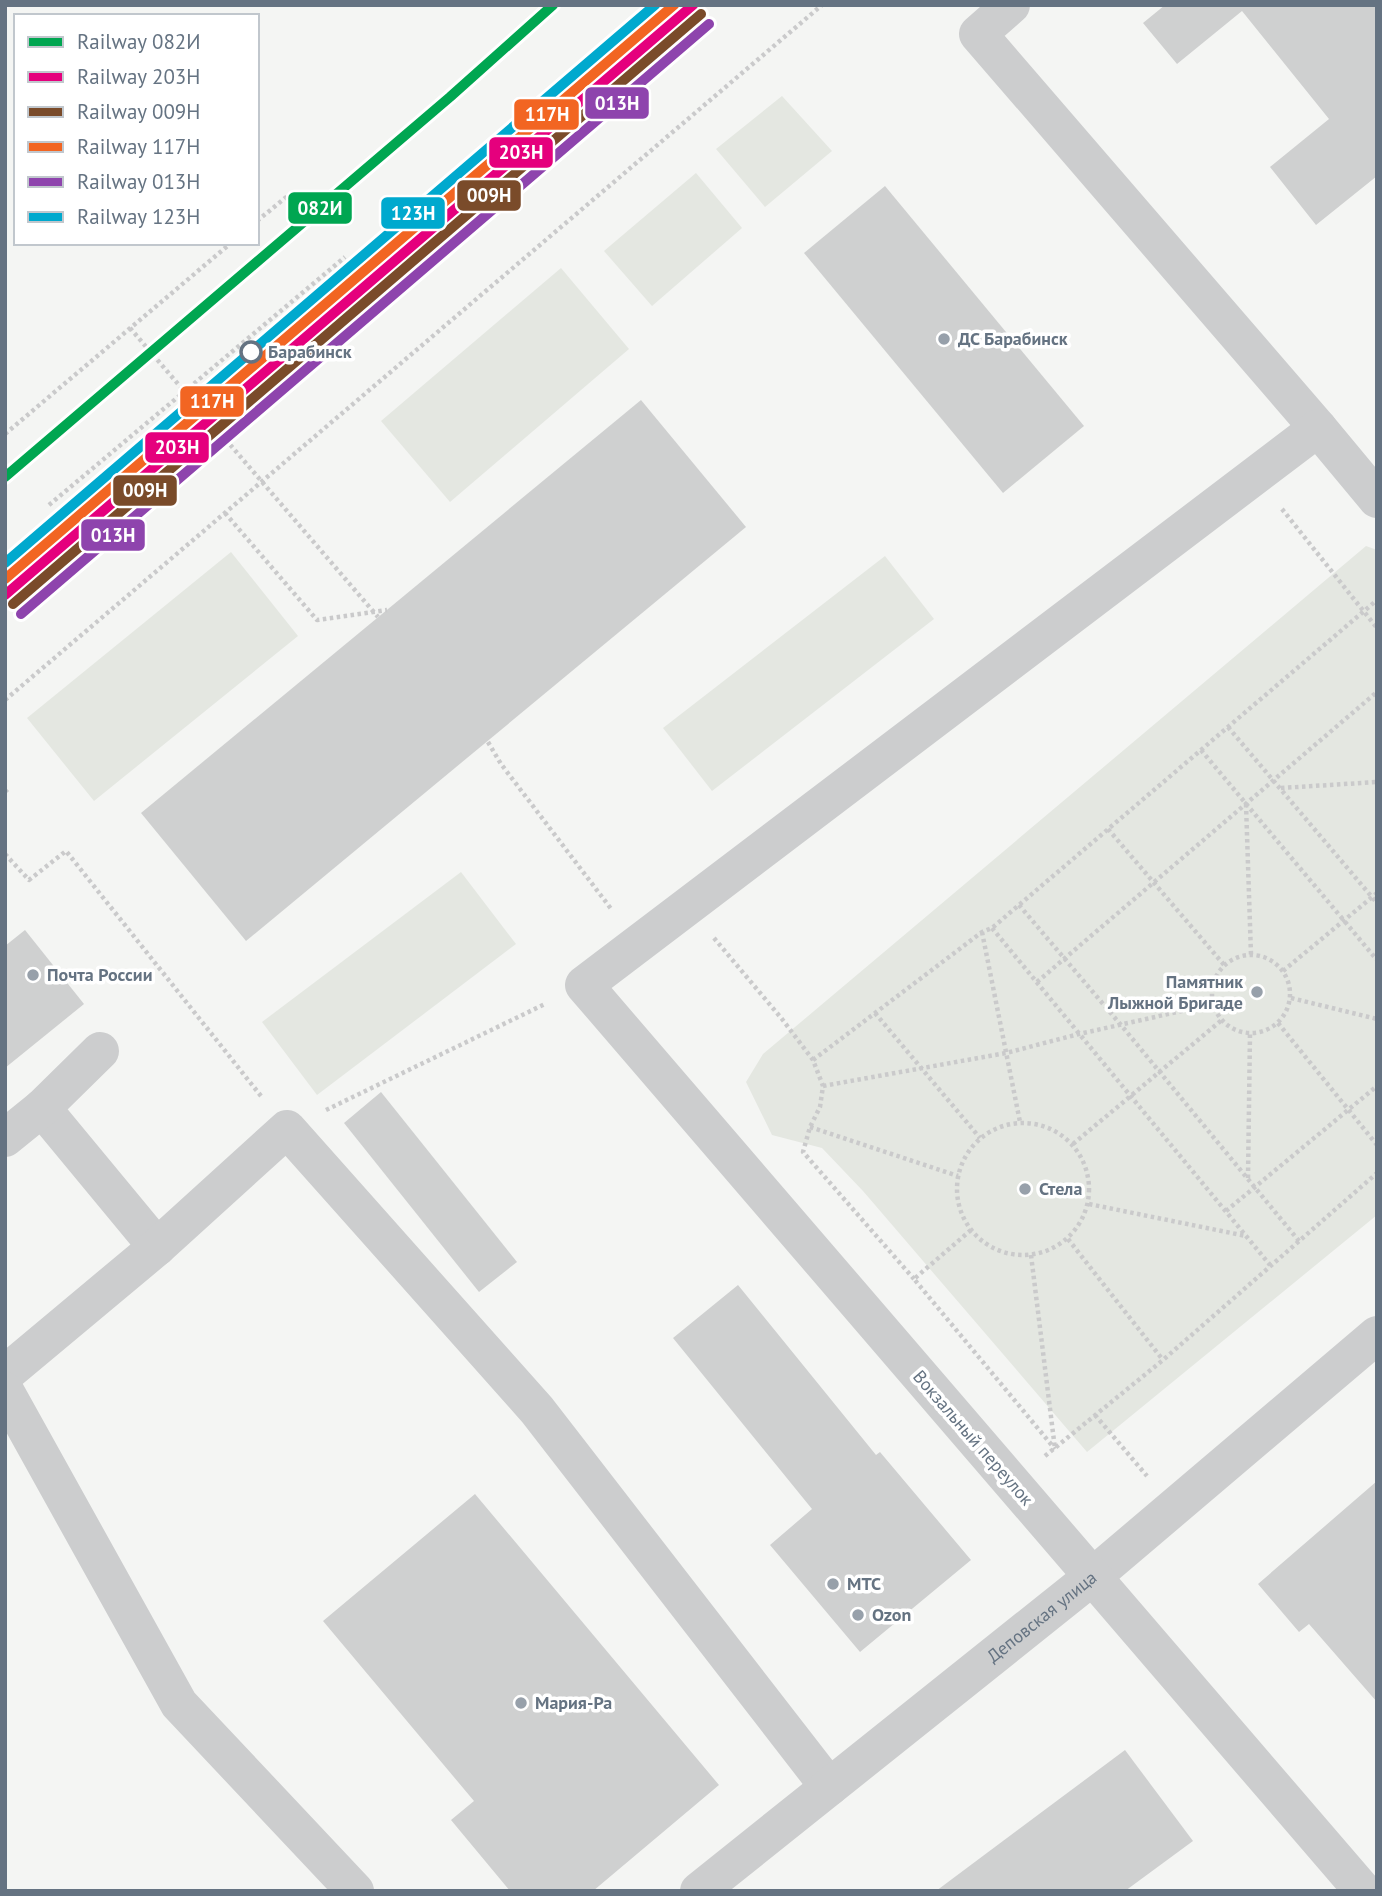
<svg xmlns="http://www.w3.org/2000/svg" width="1382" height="1896" viewBox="0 0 1382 1896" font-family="'PT Sans',sans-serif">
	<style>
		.green { fill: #e4e7e1 }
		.building { fill: #cfd0d0 }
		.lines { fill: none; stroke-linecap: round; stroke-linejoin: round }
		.path { stroke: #cacacb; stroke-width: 4.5; stroke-dasharray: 3.5 3.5; stroke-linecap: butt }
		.minor { stroke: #cccdce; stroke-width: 38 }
		.path-bridge { stroke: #cacacb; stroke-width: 4.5; stroke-dasharray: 3.5 3.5; stroke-linecap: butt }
		.rail-1-casing { stroke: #fff; stroke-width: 16 }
		.rail-2-casing { stroke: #fff; stroke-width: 16 }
		.rail-3-casing { stroke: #fff; stroke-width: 16 }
		.rail-4-casing { stroke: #fff; stroke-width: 16 }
		.rail-5-casing { stroke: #fff; stroke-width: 16 }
		.rail-6-casing { stroke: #fff; stroke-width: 16 }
		.rail-1 { stroke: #00a651; stroke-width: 10 }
		.rail-2 { stroke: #e5007d; stroke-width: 10 }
		.rail-3 { stroke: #7a4b2a; stroke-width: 10 }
		.rail-4 { stroke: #f26522; stroke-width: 10 }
		.rail-5 { stroke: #8e44ad; stroke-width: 10 }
		.rail-6 { stroke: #00a9ce; stroke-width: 10 }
		.poi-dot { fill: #97a0aa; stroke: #fff; stroke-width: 2.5 }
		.stop-dot { fill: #fff; stroke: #657382; stroke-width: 3.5 }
		.labels { text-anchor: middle; stroke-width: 7; stroke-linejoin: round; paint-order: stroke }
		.poi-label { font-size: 18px; font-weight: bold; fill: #657382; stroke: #fff; text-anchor: start }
		.stop-label { font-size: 18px; font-weight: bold; fill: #657382; stroke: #fff; text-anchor: start }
		.street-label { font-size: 18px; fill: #657382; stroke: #fff }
		.line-badge { stroke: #fff; stroke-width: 2.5 }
		.badge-label { font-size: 19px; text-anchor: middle; font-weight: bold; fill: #fff }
	</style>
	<rect width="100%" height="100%" fill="#f4f5f3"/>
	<g class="green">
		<path d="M782,96L832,151L765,207L716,149Z"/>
		<path d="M696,173L742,228L652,306L604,251Z"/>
		<path d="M561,268L629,349L450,502L381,421Z"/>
		<path d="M1366,546L1377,550V1215L1087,1452L863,1191L822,1148L772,1135L746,1082L763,1054Z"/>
		<path d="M231,552L298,636L94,801L27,718Z"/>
		<path d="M885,556L934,619L712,791L663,728Z"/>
		<path d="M461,872L516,944L317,1095L262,1022Z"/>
	</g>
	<g class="building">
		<path d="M1165,5H1377V176L1316,225L1270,167L1329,119L1242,11L1177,64L1143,23Z"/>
		<path d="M885,186L1084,426L1003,493L804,253Z"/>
		<path d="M641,400L746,527L246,941L141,813Z"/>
		<path d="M25,930L84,1004L5,1068V946Z"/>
		<path d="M381,1092L517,1262L479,1292L344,1123Z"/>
		<path d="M738,1285L876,1455L880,1452L971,1560L860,1652L770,1545L812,1509L673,1338Z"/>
		<path d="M1377,1481V1702L1309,1624L1299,1632L1258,1584Z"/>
		<path d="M475,1494L719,1785L593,1891H510L451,1820L474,1801L323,1621Z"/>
		<path d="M1125,1750L1193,1841L1125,1891H936Z"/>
	</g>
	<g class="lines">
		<g class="path">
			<path d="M257,221L290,194"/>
			<path d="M5,434L231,243"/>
			<path d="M49,505L345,257"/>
			<path d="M1282,509L1377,628"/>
			<path d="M225,513L317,620L387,610"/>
			<path d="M5,700L822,5"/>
			<path d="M1228,727L1377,903"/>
			<path d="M488,742L501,764L612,910"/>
			<path d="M1201,750L1377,960"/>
			<path d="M1281,788L1377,782"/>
			<path d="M5,790L8,793L5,795"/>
			<path d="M1246,804L1251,955"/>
			<path d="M1108,829L1225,966"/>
			<path d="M5,854L29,880L66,851L261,1096"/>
			<path d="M1019,905L1121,1025L1299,1241"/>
			<path d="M992,928L1270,1265"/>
			<path d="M982,932L1020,1122"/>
			<path d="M714,938L782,1019L813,1060L823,1086L820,1107L810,1127L803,1152L914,1279"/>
			<circle cx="1251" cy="994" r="39"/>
			<path d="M1283,971L1377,893"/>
			<path d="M1037,982L1377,692"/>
			<path d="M1291,998L1377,1019"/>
			<path d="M875,1013L980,1138"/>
			<path d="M1278,1023L1377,1145"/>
			<path d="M813,1060L982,932L992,928L1377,600"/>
			<path d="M823,1086L1006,1053L1079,1034L1213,1004"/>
			<path d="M326,1110L545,1004"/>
			<circle cx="1023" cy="1189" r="66"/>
			<path d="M810,1127L958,1176"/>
			<path d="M1073,1144L1223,1019"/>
			<path d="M1248,1178L1250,1033"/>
			<path d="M1089,1204L1246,1236"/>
			<path d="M1226,1211L1377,1086"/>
			<path d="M971,1230L914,1279L1055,1449"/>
			<path d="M1068,1239L1163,1360"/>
			<path d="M1031,1255L1055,1449"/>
			<path d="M1095,1415L1147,1476"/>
			<path d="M1045,1456L1163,1360L1377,1173"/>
		</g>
		<g class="minor">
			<path d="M1011,5L978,34L1318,428"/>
			<path d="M42,1108L157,1247"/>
			<path d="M5,1138L42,1108L100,1051"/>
			<path d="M5,1374L157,1247L287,1129L537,1410L829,1787"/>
			<path d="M5,1391L179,1704L355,1891"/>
			<path id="s1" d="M699,1891L1092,1577L1377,1335"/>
			<path d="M1363,1891L584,985L1318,428L1377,499"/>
		</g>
		<path class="path-bridge" d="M130,328L378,617"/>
		<g class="rail-1-casing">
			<path id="rail-1" d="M5,477L450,97L553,5"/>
		</g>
		<g class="rail-2-casing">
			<path id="rail-2" d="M5,595L693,5"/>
		</g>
		<g class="rail-3-casing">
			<path id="rail-3" d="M13,604L701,14"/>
		</g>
		<g class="rail-4-casing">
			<path id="rail-4" d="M5,579L674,5"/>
		</g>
		<g class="rail-5-casing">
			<path id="rail-5" d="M21,614L709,24"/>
		</g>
		<g class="rail-6-casing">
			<path id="rail-6" d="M5,563L655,5"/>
		</g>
		<use href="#rail-1" class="rail-1"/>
		<use href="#rail-2" class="rail-2"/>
		<use href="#rail-3" class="rail-3"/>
		<use href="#rail-4" class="rail-4"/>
		<use href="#rail-5" class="rail-5"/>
		<use href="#rail-6" class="rail-6"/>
	</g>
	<g class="poi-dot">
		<circle cx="944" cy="339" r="7"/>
		<circle cx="33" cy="975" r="7"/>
		<circle cx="1257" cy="992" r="7"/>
		<circle cx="1025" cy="1189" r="7"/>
		<circle cx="833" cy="1584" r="7"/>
		<circle cx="858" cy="1615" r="7"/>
		<circle cx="521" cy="1703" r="7"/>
	</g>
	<circle class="stop-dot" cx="251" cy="352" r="10"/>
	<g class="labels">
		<g class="poi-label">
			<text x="958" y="345">ДС Барабинск</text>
			<text x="47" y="981">Почта России</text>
			<text x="1243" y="988" text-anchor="end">Памятник<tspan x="1243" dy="21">Лыжной Бригаде</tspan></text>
			<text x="1039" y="1195">Стела</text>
			<text x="847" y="1590">МТС</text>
			<text x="872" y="1621">Ozon</text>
			<text x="535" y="1709">Мария-Ра</text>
		</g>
		<g class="stop-label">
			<text x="268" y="358">Барабинск</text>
		</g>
		<g class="street-label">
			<text transform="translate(973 1438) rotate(49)" y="6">Вокзальный переулок</text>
			<text dy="6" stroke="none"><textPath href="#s1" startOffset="439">Деповская улица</textPath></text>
		</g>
	</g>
	<g class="line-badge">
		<rect x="584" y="86" width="66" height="34" rx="7" fill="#8e44ad"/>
		<rect x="513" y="98" width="67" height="33" rx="7" fill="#f26522"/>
		<rect x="488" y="136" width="66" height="33" rx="7" fill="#e5007d"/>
		<rect x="456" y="179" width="66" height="33" rx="7" fill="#7a4b2a"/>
		<rect x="287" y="191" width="66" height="34" rx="7" fill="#00a651"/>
		<rect x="380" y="196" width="66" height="34" rx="7" fill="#00a9ce"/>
		<rect x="179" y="385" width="66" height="33" rx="7" fill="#f26522"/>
		<rect x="144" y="431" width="66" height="33" rx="7" fill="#e5007d"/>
		<rect x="112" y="474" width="66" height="33" rx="7" fill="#7a4b2a"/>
		<rect x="80" y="518" width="66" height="34" rx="7" fill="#8e44ad"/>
	</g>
	<g class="badge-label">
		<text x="617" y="110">013Н</text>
		<text x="547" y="121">117Н</text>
		<text x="521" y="159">203Н</text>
		<text x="489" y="202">009Н</text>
		<text x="320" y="215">082И</text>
		<text x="413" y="220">123Н</text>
		<text x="212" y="408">117Н</text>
		<text x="177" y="454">203Н</text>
		<text x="145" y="497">009Н</text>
		<text x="113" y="542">013Н</text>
	</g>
	<rect width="1382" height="1896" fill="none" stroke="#657382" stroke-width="14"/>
	<rect x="14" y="14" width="245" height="231" fill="#ffffff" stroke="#c1c7cd" stroke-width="2"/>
	<rect x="28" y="37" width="35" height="10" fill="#00a651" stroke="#c1c7cd" stroke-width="2"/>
	<text x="77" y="49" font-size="21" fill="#657382">Railway 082И</text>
	<rect x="28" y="72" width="35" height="10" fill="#e5007d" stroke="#c1c7cd" stroke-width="2"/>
	<text x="77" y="84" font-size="21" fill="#657382">Railway 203Н</text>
	<rect x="28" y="107" width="35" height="10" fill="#7a4b2a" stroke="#c1c7cd" stroke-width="2"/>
	<text x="77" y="119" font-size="21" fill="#657382">Railway 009Н</text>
	<rect x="28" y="142" width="35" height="10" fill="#f26522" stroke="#c1c7cd" stroke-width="2"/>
	<text x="77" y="154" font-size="21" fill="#657382">Railway 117Н</text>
	<rect x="28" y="177" width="35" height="10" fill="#8e44ad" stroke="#c1c7cd" stroke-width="2"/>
	<text x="77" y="189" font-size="21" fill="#657382">Railway 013Н</text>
	<rect x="28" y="212" width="35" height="10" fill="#00a9ce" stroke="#c1c7cd" stroke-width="2"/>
	<text x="77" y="224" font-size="21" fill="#657382">Railway 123Н</text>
</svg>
